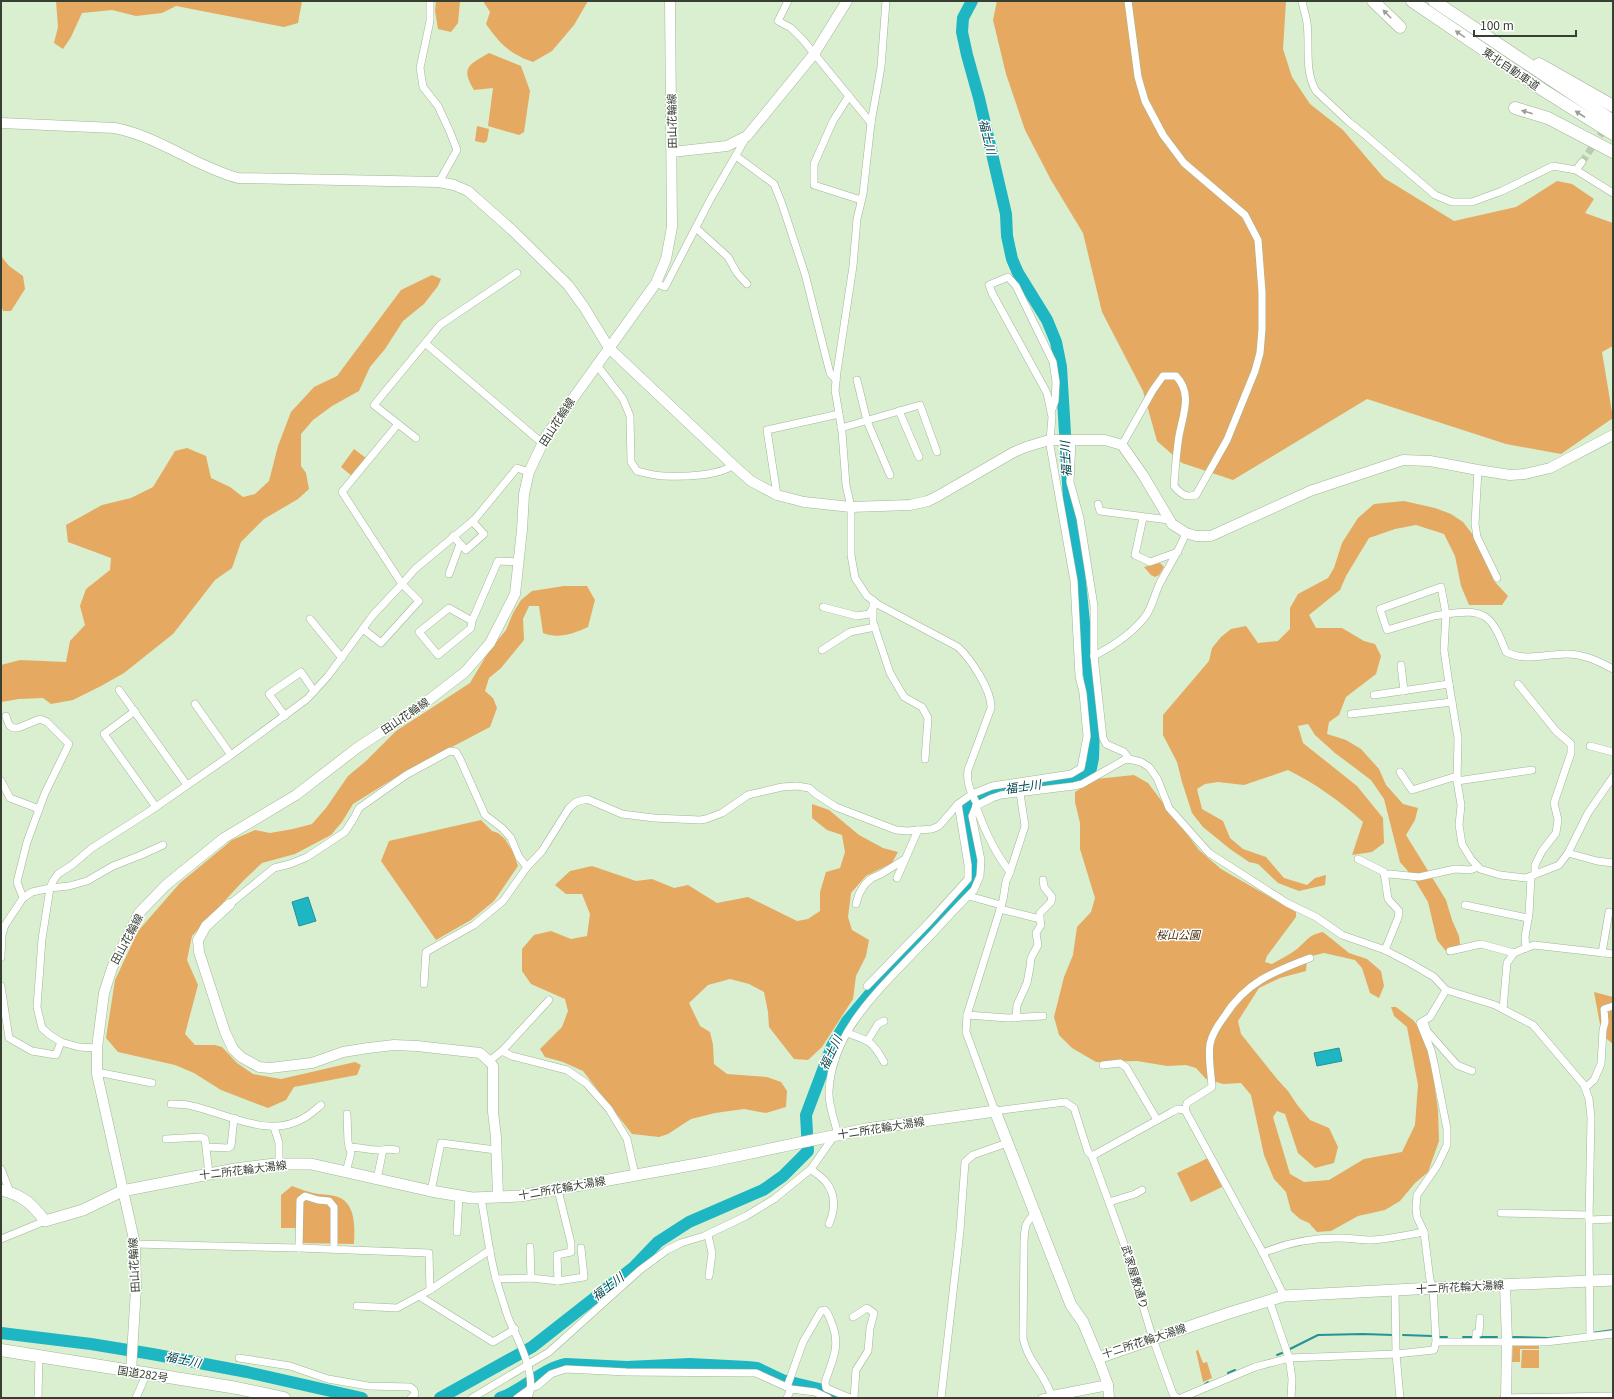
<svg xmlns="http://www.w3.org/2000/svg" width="1614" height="1399" viewBox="0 0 1614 1399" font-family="Georgia,'Noto Sans JP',serif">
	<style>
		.green { fill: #e5a961 }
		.water { fill: #1eb6c2; stroke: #259297 }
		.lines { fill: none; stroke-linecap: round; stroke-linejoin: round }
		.stream { stroke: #259297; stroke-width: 2 }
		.river { stroke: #1eb6c2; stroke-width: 12 }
		.street-tunnel { stroke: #b8ccb0; stroke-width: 7; stroke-dasharray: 7 3.5; stroke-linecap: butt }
		.street-casing { stroke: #a0b698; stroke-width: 8 }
		.secondary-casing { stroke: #a0b698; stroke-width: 11 }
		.primary-casing { stroke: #a0b698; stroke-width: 12 }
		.highway-casing { stroke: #a0b698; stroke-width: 13 }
		.street { stroke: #fff; stroke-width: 7 }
		.secondary { stroke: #fff; stroke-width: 10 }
		.primary { stroke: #fff; stroke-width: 11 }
		.highway { stroke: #fff; stroke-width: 12 }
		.oneway { fill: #9a9f98 }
		.labels { text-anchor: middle; stroke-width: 3; stroke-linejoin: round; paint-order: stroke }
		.street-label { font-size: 11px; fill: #363f32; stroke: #fff }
		.park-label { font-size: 11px; font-style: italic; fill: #452c0c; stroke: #fff }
		.water-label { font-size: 12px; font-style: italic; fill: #044449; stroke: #fff }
	</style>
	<rect width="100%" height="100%" fill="#d9efd0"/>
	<g class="green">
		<path d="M56,1H302L298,23L284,27L176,6L162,13L136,16L112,10L82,13L71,37L63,49L54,43L58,27Z"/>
		<path d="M436,1H460L458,23L451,32L438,29L435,11Z"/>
		<path d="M483,1H588L574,25L552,51L533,62C510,54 500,44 486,24L490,12Z"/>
		<path d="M997,1H1286L1283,49L1292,77L1310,104L1343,130L1384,178L1454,221L1516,207L1557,181L1572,184L1594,199L1585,213L1613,223V346L1602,352L1613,418L1561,454L1506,444L1367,399L1233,480L1182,463L1157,441L1143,391L1102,312L1083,233L1051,180L1025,130L1006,74L993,20Z"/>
		<path d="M489,53L521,66L530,91L524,132L519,135L488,126L493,88L474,90C460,67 469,65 489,53Z"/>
		<path d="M477,126L489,129L487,141L484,143L475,141Z"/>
		<path d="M1,256L9,266L23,276L25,289L11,311H3L1,303Z"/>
		<path d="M432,275L441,279L438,286L424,304L403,321L385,349L370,367L359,391L332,406L313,420L301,434V466L306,473L309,489L298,499L264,519L241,542L232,568L215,580L173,634L124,673L101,686L73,700L51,704L43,698L19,699L1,702V665L20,660L66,662L70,641L85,625L80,606L86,589L110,570L111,558L68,542L66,525L102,505L131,498L153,487L175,451L187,448L206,456L211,478L230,487L243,497L255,494L269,481L278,446L291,412L314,387L337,376L401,290Z"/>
		<path d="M354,449L366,458L352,476L341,467Z"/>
		<path d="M1404,501L1435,508L1451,514L1463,522L1484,549L1494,581L1508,596L1502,605H1469L1461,586L1455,556L1444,534L1416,525L1395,529L1369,538L1346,576L1340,590L1309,615L1316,628H1342L1364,641L1375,644L1381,656L1376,674L1346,697L1339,715L1329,722L1327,734L1346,740L1361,749L1379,769L1386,785L1403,804L1418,808L1415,820L1406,835L1446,900L1452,920L1459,936L1461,952L1449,955L1437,940L1428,902L1413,877L1400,862L1384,799L1371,780L1335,753L1315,735L1308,724L1298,726L1303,743L1357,786L1383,818L1384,843L1372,852L1352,855L1363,822C1340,801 1316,784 1288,770L1244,785L1218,782L1205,784L1197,789L1202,809L1223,821L1230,838L1243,849L1266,857L1284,878L1307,885L1315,878L1326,875L1325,885L1299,891L1278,883L1258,864L1249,862L1230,849L1203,827L1192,813L1182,782L1177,762L1163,735V715L1209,661L1212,648L1221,637L1231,629L1246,626L1258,643L1278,641L1290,629V608L1298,594L1328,578L1334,568L1342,543L1358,518L1374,504Z"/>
		<path d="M1160,563L1164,567L1159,575L1155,577L1151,575L1144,567Z"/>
		<path d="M564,586H587L595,600L588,627C573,634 558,639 543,633L539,606H529L523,619L524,640L501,668L489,678L485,691L493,698L497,708L490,727L406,771L353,804L342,822L331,835L295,854L262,863L244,880L192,936L187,960L198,985L185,1034L195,1045H215L222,1047L237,1063L253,1074L281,1079L355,1062L361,1065L357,1075L294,1087L286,1100L268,1108L221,1090L194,1073L175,1065L118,1052L106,1038L115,980L138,931L180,883L232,840L255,830L270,833L293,829L312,824L326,808L348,776L366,761L396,731L470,683L489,651L506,630L513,613L521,600L532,591Z"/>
		<path d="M1134,775L1148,783L1199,850L1221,869L1296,912V917L1267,956L1265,962L1272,964C1280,959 1289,955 1297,949C1308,940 1308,935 1323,932L1349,953L1367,959L1381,971L1384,986L1379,998L1370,993L1362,968L1355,960L1324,953L1307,957L1306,971L1280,978L1259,988L1238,1021L1241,1034L1277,1079L1288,1091L1298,1106L1310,1120L1329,1128L1338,1147L1334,1163L1315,1168L1298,1153L1285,1114L1277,1111L1273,1117L1290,1174L1304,1182L1329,1180L1364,1159L1402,1152L1415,1125L1418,1085L1407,1027L1394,1016L1391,1007H1396L1413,1020L1424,1033L1430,1054L1438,1110L1439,1141L1428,1172L1415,1183L1400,1201L1385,1210L1358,1216L1331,1231L1317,1232L1309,1223L1300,1219L1291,1211L1286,1192L1274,1179L1264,1155L1251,1095L1241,1083L1223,1084L1206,1079L1196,1068L1186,1065L1167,1066L1137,1061L1096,1062L1072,1048L1059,1035L1054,1017L1064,977L1073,955L1077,927L1091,912L1095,898L1080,849V823L1075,802V792L1096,779Z"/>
		<path d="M812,804L829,810L859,835L883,848L898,852L892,863L866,876L851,893L848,917L852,930L869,940L866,956L856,976L853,999L822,1047L808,1060L794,1059L769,1027L768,1012L764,992L749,984L730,979L708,985L689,1003L700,1026L710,1032L713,1045L714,1064L727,1074L767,1077L781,1082L787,1091L786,1107L766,1113L744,1109L715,1113L691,1119L668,1134L659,1137L632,1134L583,1071L563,1062L545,1057L540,1049L562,1027L568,1011L565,999L531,984L522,971V949L534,935L551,931L571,939L587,936L590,914L582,894H566L555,885L570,871L592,866L636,881L652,879L674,888L688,885L717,903L748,897L797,921L808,919L820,911V892L826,872L840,868L845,852L842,835L827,830L812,818Z"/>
		<path d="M481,820L492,831L498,833L505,839L513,852L518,866L494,901L471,920L436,940L381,861L389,841Z"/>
		<path d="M1594,992L1613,997V1044L1602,1035Z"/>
		<path d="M1208,1158L1222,1187L1191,1202L1177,1173Z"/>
		<path d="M292,1186C299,1189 306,1191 313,1193C320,1195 328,1194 335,1196C356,1201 355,1227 354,1244L302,1243L301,1228H281V1195Z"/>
		<path d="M1513,1343H1539V1349H1520V1362H1512Z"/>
		<path d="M1198,1350L1203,1363L1207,1362L1212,1378L1203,1382L1196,1351Z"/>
		<path d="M1522,1350H1539V1368H1521Z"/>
	</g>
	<g class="water">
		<path d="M308,897L316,921L299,926L292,902Z"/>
		<path d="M1339,1048L1342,1061L1317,1066L1314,1053Z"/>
	</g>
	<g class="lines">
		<g class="stream">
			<path d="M1592,1333L1613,1330"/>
			<path d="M1403,1335L1432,1336"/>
			<path d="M1438,1337H1447"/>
			<path d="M1463,1337H1474"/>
			<path d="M1478,1337H1497"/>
			<path d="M1513,1337L1548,1338L1562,1337"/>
			<path d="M1290,1349L1318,1335L1363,1334L1393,1335"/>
			<path d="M1277,1355L1282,1353"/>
			<path d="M1228,1373L1235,1370"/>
			<path d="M1205,1384L1208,1382"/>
		</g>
		<g class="river">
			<path d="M1,1333L91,1344L152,1354L247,1372L362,1398"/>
			<path d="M440,1398L532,1347L634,1267L658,1242L689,1222L763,1190L783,1176L808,1151L806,1115L832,1046L847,1021L900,958L969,888C972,880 977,871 976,862C972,825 945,809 997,791L1077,780L1086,775L1091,768L1093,758L1094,725L1079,571L1069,500L1061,367L1056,342L1047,320L1018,273L1012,259L1007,236L1006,214L979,98L967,55L962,32L963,18L972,1"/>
			<path d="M500,1398C524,1390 541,1369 566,1364L627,1367L690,1364L747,1367L757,1368L782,1380L819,1389L839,1396"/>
		</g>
		<path class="street-tunnel" d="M1582,162L1606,127"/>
		<g class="street-casing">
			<g id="street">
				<path d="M430,1V21L420,68L423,87L438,106L450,132L457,150L439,182"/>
				<path d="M788,1L778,21L791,28L803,40L871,123"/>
				<path d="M1302,1C1303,8 1306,15 1307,23C1310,45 1304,71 1316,91L1349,122L1364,134L1435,195L1452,202H1472L1502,191L1553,166L1576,170L1613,193"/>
				<path d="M849,96L833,121L814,164V185L861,200"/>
				<path d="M736,156L774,184L782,204L805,274L830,373L836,380"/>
				<path d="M1576,170L1582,162"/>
				<path d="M696,228L728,257L737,273L747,284"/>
				<path d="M656,283L665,287L710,200L747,136"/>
				<path d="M425,343L542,443"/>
				<path d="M596,364L623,399L630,416L631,462L637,471C646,473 655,476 664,476C683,477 719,476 733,465"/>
				<path d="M857,380L867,421L890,475"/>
				<path d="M899,411L919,457"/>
				<path d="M841,428L920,405L937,452"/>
				<path d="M416,438L374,405L440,325L517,273"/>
				<path d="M1050,440L1052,417L1047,393L992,293L989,285L1008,277L1016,286L1053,362L1056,382L1055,401L1051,412"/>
				<path d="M1072,441L1070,482L1080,518L1094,606V656L1103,738L1106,744L1124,752L1129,759"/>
				<path d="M1122,445L1153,390L1163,376H1176C1195,396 1180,420 1178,443C1176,457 1175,472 1174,486C1181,494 1185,498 1196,495L1227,440L1255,371L1260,353L1262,329V292L1258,240L1245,215L1184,163L1163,135L1145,101L1138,77L1128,1"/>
				<path d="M1478,470L1475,524L1477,537L1497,578"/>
				<path d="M777,495L767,430L839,414"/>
				<path d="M1098,504L1100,511L1169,520"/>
				<path d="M1143,518L1135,555L1150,562L1178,552"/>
				<path d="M453,536L466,550L484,534L472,521"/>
				<path d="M449,574L460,544"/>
				<path d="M1441,587L1446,614L1434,616L1387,630L1380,609Z"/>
				<path d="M873,600V622L890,673L904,697L922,707L928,718L925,759"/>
				<path d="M823,607L857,616L869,614L873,608"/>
				<path d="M310,619L342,658"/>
				<path d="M472,621L471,628L438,655L419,632L449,608L472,621L498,561L519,562"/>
				<path d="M363,629L381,643L419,601L402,584L342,492L398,424"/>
				<path d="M822,650L850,632L875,627"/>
				<path d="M1094,656C1113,646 1134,633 1147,614C1153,604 1155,593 1160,583C1169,566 1179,551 1186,533"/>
				<path d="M1401,665L1404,691"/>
				<path d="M1449,684L1444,650L1446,614C1486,608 1492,616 1506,652C1526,662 1545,654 1566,654C1584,654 1598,661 1613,669"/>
				<path d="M1518,684L1556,731L1571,744V753L1554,803L1558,820L1556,833L1542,851L1535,865V874"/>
				<path d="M119,690L187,785"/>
				<path d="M1374,695L1449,684L1458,738L1457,781L1461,805L1459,825L1462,844L1471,859L1480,869L1500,875L1526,878L1559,865L1568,853L1588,813L1613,777"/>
				<path d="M195,704L231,755"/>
				<path d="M135,711L104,734L156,807"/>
				<path d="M1351,714L1452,702"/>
				<path d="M6,716C8,723 9,729 18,728L40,719L47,722L69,744L45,793L27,842L17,882L23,898"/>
				<path d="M285,716L269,694L301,672L314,691"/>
				<path d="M1590,746L1613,752"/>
				<path d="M1400,772L1412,790L1457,776"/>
				<path d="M1,781L10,798L39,809"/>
				<path d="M1457,781L1532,770"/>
				<path d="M976,806L992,798L1001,795L1074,786L1082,784L1124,760L1129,759L1141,762L1149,767L1157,778L1169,808L1209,853L1287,903L1316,917L1342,935L1385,950L1410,963L1434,977L1446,990L1495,1005L1533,1025L1584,1085L1589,1099L1591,1117L1589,1220L1590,1337"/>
				<path d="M976,806C984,829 995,853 1010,872L1006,881L1003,900L967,1015L966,1032L995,1111L1065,1102L1074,1108L1088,1152L1092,1156L1123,1241L1153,1339L1173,1394L1177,1398"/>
				<path d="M1568,853L1597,861L1613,863"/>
				<path d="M1358,859L1384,872L1388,899L1399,911L1398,918L1385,950"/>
				<path d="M1010,872L1025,826L1020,793"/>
				<path d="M1384,875L1390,874L1419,877L1455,869L1470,870L1478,867"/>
				<path d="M897,878L918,830"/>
				<path d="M969,896L1001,905"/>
				<path d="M230,904L274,868L290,864L307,857L345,832L354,818L359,808L406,775L450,751L456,752L460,759L485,815L502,828L511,838L519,857L527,867"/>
				<path d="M856,904L859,894L865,884L872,878L881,874L905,859"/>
				<path d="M1465,905L1528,918"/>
				<path d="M1000,909L1040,919L1041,925L1036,933L1038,945L1031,958L1030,967L1027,983L1017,1005L1016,1018"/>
				<path d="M1040,919V913L1051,902L1052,897L1044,887L1043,880"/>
				<path d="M1526,948L1525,937L1529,914L1531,877"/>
				<path d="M1450,951L1481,944L1514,953"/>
				<path d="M1602,953L1609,912"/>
				<path d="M1,957L2,935L5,925L23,898L32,892L50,888L69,886L87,881L113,866L141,855L163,845"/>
				<path d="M424,984L426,952L474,925L503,901L527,867L542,851L569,808L576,802L587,799L622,814L654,818L700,820L706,819L722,813L748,795L782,787L797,786L809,788L816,794L836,807L896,830L907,831L932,829L939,826L958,804L972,794L992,786L1071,774L1081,768L1087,736L1083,693L1079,676L1074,581L1049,440"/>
				<path d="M1,986L9,1038L32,1051L56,1055L61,1042"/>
				<path d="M867,986L929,922L968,879V865L958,804"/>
				<path d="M1503,1009L1507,963L1514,953L1521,950L1534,945L1613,954"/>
				<path d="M967,1015L1008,1018L1043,1016"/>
				<path d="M1425,1025L1427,1031L1457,1065L1472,1071"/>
				<path d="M847,1033C870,1041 872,1041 884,1062"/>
				<path d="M868,1040L878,1024L884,1021"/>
				<path d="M97,1048L79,1047L61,1042L50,1035L42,1028L37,1007L42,939L50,888L53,881L58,874L72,865L92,848L147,813L231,755L307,699L328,676L373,615L402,584L415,569L475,519L517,468L529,472"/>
				<path d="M502,1051L549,1000"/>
				<path d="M489,1061L502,1051L512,1056L567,1070L586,1083L609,1109L627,1139L635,1175"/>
				<path d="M1103,1065L1120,1063L1126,1067L1157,1120"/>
				<path d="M97,1072L152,1083"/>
				<path d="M1585,1088L1594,1080L1601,1064L1603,1030L1605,1022L1604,1009L1613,1006"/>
				<path d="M171,1104C178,1104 186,1104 192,1106C228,1114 269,1139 304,1118C310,1115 316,1109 321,1105"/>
				<path d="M274,1127L279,1143V1164"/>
				<path d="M838,1135C835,1121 828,1105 829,1091C832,1033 876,993 913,954C934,933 953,911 974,890L980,876L981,860L972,816L977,804C971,793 966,782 968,770L991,708C992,691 971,659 958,647L879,605L867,596L855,578L851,555V507L846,485L842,432L835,390L837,372L853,266L857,219L863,194L871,123L881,67L886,1"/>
				<path d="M166,1139L201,1137L205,1139L209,1174"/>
				<path d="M207,1147L228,1148L231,1146L234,1118"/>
				<path d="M349,1147C361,1147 372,1151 383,1150C388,1149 391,1149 396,1150"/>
				<path d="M1092,1156L1172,1112L1178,1109L1185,1110"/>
				<path d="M1,1169L10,1192"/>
				<path d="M811,1169C815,1173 822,1177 826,1182C836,1195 835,1210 829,1224"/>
				<path d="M346,1172L351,1153L348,1142L347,1114"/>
				<path d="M377,1179L383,1150"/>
				<path d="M558,1190L571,1243V1252L557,1255L558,1281"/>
				<path d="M431,1191L441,1143L496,1150"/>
				<path d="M481,1198C486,1225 489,1253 496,1279C500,1292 504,1305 508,1317C517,1339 538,1374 528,1398"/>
				<path d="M1109,1202L1135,1194L1142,1190"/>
				<path d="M1501,1213L1589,1215"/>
				<path d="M1035,1214C1024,1223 1025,1228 1024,1242L1023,1338C1027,1361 1047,1376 1052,1398"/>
				<path d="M1589,1220L1613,1219"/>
				<path d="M457,1232L459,1196"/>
				<path d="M708,1235L712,1253L709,1276"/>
				<path d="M1,1239L45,1221"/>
				<path d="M135,1244L299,1248L429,1253L430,1290"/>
				<path d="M530,1247L531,1278"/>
				<path d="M299,1248L300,1200L305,1196L318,1200L329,1201L334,1207V1249"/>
				<path d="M1263,1253C1286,1243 1312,1238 1338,1238C1349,1238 1361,1240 1372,1240C1389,1239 1407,1235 1424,1232"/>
				<path d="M496,1279L531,1278L558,1281L584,1277L581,1248"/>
				<path d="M1395,1290L1396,1354L1400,1398"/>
				<path d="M419,1296L493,1342L515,1329"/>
				<path d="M1284,1296L1263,1253L1185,1110L1187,1103L1212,1087C1211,1072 1208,1058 1210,1044C1212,1034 1218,1025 1224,1017C1246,982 1273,972 1310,958"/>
				<path d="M1269,1300L1289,1358L1292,1379L1291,1398"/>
				<path d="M357,1306L397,1308L430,1290L490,1250"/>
				<path d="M853,1317L867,1308L874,1313L870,1328L868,1351L856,1370L854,1398"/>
				<path d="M1476,1341V1333H1479L1480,1318"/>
				<path d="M1436,1342L1433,1288L1430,1280L1424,1232L1417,1217L1416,1208L1417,1195L1437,1166L1447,1145V1129L1434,1063L1431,1050L1420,1023L1430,1017L1446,990"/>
				<path d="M239,1358L290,1366L328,1379L368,1386L410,1387L414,1390L415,1394L411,1398"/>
				<path d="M787,1387L803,1342L821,1311L825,1310C829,1314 830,1319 832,1324C841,1346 832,1361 825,1382L826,1388L850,1398"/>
				<path d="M38,1398L39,1356"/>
				<path d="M136,1398L146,1375"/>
				<path d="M472,1398L549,1352L640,1270L667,1250L681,1243L704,1236L746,1216L774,1199L811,1169L834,1136"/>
				<path d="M517,1398L531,1388L537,1386L551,1374L566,1369L626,1372L756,1373L791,1389L815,1392L828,1398"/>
				<path d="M787,1398L791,1389"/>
				<path d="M941,1398L960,1231L965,1162L973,1155L1007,1143"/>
				<path d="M1042,1398L1052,1396"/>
				<path d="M1181,1398L1255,1367L1289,1358L1396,1354L1434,1350L1436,1342H1546L1613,1334"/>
				<path d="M1504,1398L1613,1396"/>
			</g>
		</g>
		<g class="secondary-casing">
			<g id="secondary">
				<path d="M1,123L115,128C144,134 169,148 195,161C210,168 223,174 238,178L439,182L454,185L468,191L512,230L568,285L584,307L609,348L733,465L751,481L777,495L804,502L851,507L910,505L928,501L938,496L1014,452L1026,447L1049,440H1105L1122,445L1143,475L1172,524L1186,533L1196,536H1211L1310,491L1403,460L1430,461L1478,470L1510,475L1525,474L1550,468L1613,435"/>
				<path d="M672,152L727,146L747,136L814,54L847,1"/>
				<path d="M230,904L206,926L198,940L199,952L225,1032L233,1049L241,1057L259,1067L270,1068L312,1063L343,1052L368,1048L394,1045L417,1046L480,1053L489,1061L493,1066V1112L496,1137L498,1197"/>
				<path d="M1505,1285L1507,1341L1506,1398"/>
				<path d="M131,1372L136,1288L135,1244L97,1074V1048L104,993L112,968L139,913L166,885L224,838L296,795L357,748L421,706L465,672L490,643L515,594L522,530L524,494L529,472L546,436L656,283L666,259L672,227L670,1"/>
				<path d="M1108,1385L1109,1398"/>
				<path d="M1052,1396L1108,1385L1098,1358"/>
			</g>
		</g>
		<g class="primary-casing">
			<path id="primary" d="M1,1190C23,1195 32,1204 45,1221L83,1210L122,1191L235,1169L275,1164H311L431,1191L472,1198L520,1196L708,1162L866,1129L995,1111L1071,1305L1083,1322L1098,1358L1229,1313L1284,1296L1433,1288L1613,1280"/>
		</g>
		<g class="highway-casing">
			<g id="highway">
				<path d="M1373,1L1400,27"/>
				<path d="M1412,1L1543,90L1613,134"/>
				<path d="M1434,1L1613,121"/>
				<path d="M1539,64L1613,106"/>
				<path d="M1515,108L1548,118L1613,152"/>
				<path d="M1,1350L237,1388L284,1398"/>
			</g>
		</g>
		<use href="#street" class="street"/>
		<use href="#secondary" class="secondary"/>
		<use href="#primary" class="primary"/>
		<use href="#highway" class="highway"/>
	</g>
	<defs><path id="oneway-solid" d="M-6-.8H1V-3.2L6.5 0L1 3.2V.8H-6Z"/></defs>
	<g class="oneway">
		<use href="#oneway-solid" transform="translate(1387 14) rotate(-135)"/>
		<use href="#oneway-solid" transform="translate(1460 34) rotate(-145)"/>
		<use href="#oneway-solid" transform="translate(1527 112) rotate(-164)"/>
		<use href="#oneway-solid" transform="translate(1580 114) rotate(-147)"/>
	</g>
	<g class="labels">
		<g class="street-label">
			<text transform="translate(1511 69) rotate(34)" y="4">東北自動車道</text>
			<text transform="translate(672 121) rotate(-91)" y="4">田山花輪線</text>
			<text transform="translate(557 422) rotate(-57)" y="4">田山花輪線</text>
			<text transform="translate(405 716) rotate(-34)" y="4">田山花輪線</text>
			<text transform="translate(127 939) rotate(-62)" y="4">田山花輪線</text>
			<text transform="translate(881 1128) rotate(-9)" y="4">十二所花輪大湯線</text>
			<text transform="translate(243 1170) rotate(-7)" y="4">十二所花輪大湯線</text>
			<text transform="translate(562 1188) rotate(-10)" y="4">十二所花輪大湯線</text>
			<text transform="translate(134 1265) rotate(-93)" y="4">田山花輪線</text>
			<text transform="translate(1135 1277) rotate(73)" y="4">武家屋敷通り</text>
			<text transform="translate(1460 1287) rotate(-3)" y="4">十二所花輪大湯線</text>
			<text transform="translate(1144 1341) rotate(-18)" y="4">十二所花輪大湯線</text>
			<text transform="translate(143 1374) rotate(9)" y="4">国道282号</text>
		</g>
		<g class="park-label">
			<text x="1178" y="939">桜山公園</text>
		</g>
		<g class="water-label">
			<text transform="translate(987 137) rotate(76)" y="4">福士川</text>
			<text transform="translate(1066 459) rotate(-93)" y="4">福士川</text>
			<text transform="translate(1023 787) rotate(-8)" y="4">福士川</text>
			<text transform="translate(831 1053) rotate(-65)" y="4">福士川</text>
			<text transform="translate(608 1287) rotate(-38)" y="4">福士川</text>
			<text transform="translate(183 1360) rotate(12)" y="4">福士川</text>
		</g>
	</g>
	<rect width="1614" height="1399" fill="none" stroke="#363f32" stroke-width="4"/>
	<path d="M1474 30v6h102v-6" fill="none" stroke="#363f32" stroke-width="2"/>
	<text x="1480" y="30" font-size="12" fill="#363f32" stroke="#ffffff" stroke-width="3" paint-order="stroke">100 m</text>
</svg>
